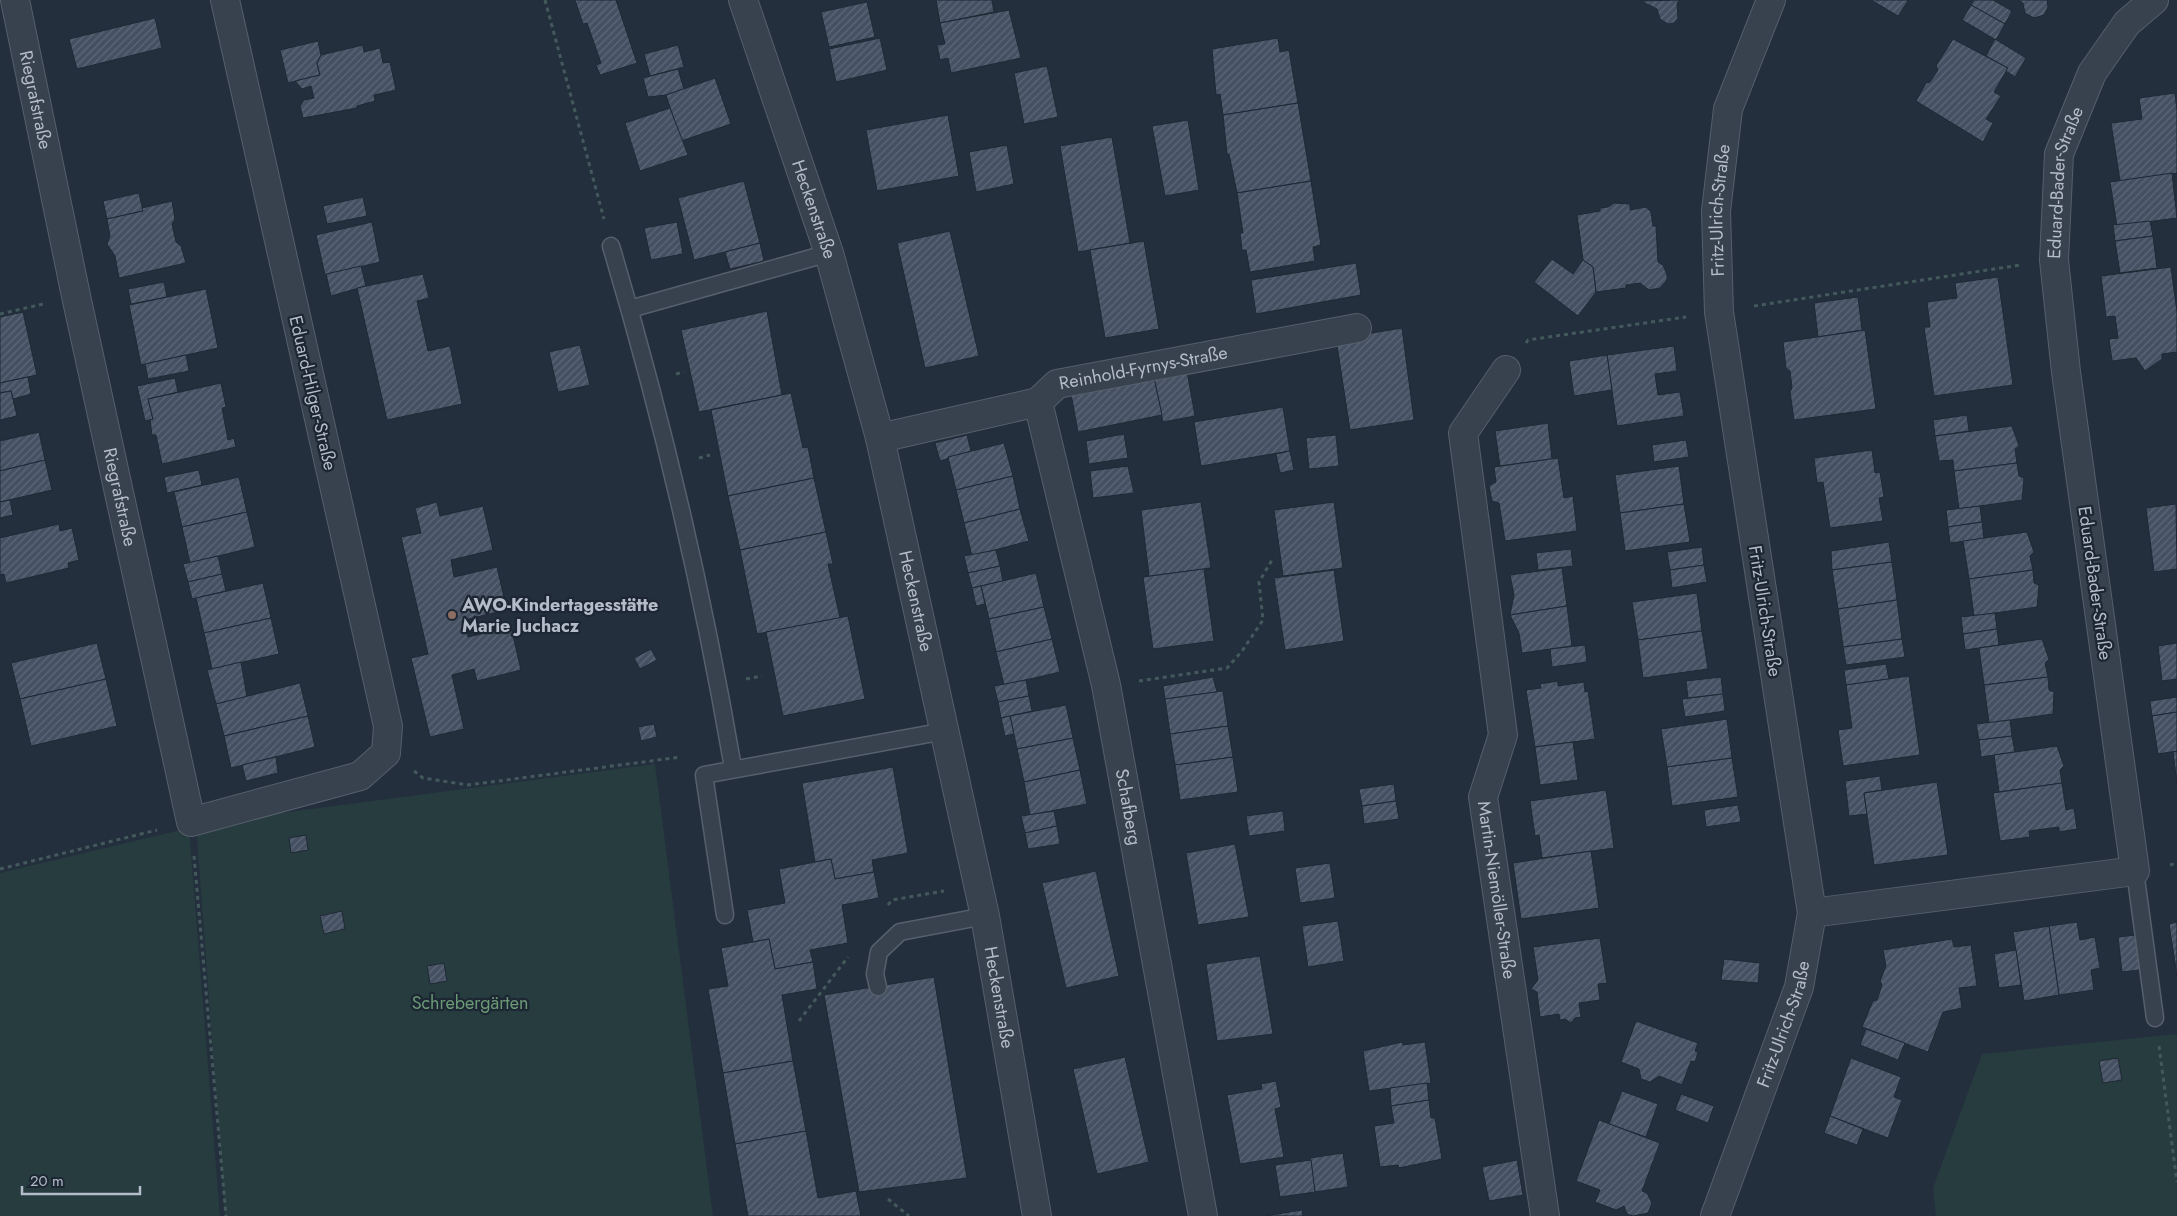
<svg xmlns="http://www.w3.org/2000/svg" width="2177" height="1216" viewBox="0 0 2177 1216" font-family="Jost,sans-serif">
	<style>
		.green { fill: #263c3f }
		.building { fill: url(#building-hatch); stroke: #1f2835 }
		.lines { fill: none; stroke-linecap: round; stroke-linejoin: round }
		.lane-casing { stroke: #565f6c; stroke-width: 19 }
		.street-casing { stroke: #565f6c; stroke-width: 30 }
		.path { stroke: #44595c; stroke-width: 3; stroke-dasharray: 4 4; stroke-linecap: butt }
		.lane { stroke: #38414e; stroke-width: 16 }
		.street { stroke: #38414e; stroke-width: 28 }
		.education-dot { fill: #8d6e63; stroke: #1d2633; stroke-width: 2 }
		.labels { text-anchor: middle; stroke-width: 4.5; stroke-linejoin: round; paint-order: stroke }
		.street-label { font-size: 18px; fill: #b4bcc9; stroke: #1d2633 }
		.poi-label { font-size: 18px; font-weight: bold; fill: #b4bcc9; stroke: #1d2633; text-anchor: start }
		.park-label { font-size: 18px; fill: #6b9a76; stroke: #1d2633 }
	</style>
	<defs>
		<pattern id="building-hatch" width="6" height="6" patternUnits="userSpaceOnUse" patternTransform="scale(1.25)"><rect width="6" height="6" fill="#455162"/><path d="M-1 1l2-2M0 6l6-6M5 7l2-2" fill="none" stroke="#5d6877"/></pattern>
	</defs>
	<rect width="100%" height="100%" fill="#242f3e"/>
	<g class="green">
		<path d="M655,764L713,1216H225L196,824Z"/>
		<path d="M189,828L220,1216H0V873Z"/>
		<path d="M2177,1034V1216H1936L1933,1188L1982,1054Z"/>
	</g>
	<g class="building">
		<path d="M575,0H616L637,63L600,75L596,65L601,63L587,23L583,24Z"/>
		<path d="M936,0H992L994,12L940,23Z"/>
		<path d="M1679,0L1677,4L1678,18L1674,23L1668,24L1660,19L1657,9L1641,1Z"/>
		<path d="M1871,0H1907L1908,1L1898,16Z"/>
		<path d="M1974,0H1993L2012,11L2005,24L1971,5Z"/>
		<path d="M2018,0H2047L2048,7L2044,15L2034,18L2025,13L2023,3Z"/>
		<path d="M867,2L875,37L829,47L821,12Z"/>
		<path d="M1971,5L2005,24L1996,40L1962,20Z"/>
		<path d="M1009,10L1021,58L951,73L948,58L940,60L937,45L945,44L940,23Z"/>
		<path d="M155,18L162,48L77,69L69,39Z"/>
		<path d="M880,38L887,70L836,82L829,49Z"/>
		<path d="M1278,38L1280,52L1289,50L1298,103L1223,115L1220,94L1216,95L1212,49Z"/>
		<path d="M1953,39L2008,68L1994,92L2001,96L1986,119L1993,123L1983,142L1916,101L1926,83L1930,82L1938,70L1936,66Z"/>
		<path d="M1995,39L2026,58L2015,77L2006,71L2008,68L1986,56Z"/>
		<path d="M318,41L321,55L317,63L320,75L288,83L280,50Z"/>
		<path d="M363,45L364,52L380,48L383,63L390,62L396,90L374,95L375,101L357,106V108L303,118L300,106L304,100L314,98L311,86L302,89L295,81L320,75L317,63L321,55Z"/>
		<path d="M678,45L684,67L650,76L644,54Z"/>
		<path d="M1047,66L1058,117L1024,124L1014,73Z"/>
		<path d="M678,69L684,89L666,95L648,97L643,78Z"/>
		<path d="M715,78L731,124L681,141L666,95Z"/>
		<path d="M2175,93L2177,111V173L2120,181L2111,123L2142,119L2139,98Z"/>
		<path d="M1298,103L1311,181L1237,193L1229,154H1227L1223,115Z"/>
		<path d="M670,108L688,155L640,171L625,123Z"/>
		<path d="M948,115L959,176L877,191L866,130Z"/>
		<path d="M1188,120L1199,190L1165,196L1152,126Z"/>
		<path d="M1112,137L1130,243L1078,252L1060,146Z"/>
		<path d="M1007,145L1014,184L976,192L969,152Z"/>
		<path d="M2172,173L2177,218L2117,226L2110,182Z"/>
		<path d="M744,181L760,243L694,260L678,198Z"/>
		<path d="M1311,181L1321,245L1313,247L1315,261L1250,272L1246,250H1242L1240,233H1243L1237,193Z"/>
		<path d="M139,193L143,211L107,219L103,201Z"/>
		<path d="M363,197L367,216L327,224L323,206Z"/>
		<path d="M172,201L175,219L172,224L176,242L181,246L186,263L119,278L115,256L107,244L110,236L107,219L143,211L142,208Z"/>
		<path d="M1614,203L1630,204V210L1646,207L1651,212L1653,226H1656L1658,262L1663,265L1667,275V280L1660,288L1649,290L1640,283L1626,285V288L1596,292L1593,267L1583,260L1577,215L1600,211V208L1608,207Z"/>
		<path d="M2150,221L2153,236L2115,241L2113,225Z"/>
		<path d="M372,222L380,262L325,275L316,235Z"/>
		<path d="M677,222L683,254L651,260L644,228Z"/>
		<path d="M950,231L979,356L925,368L897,243Z"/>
		<path d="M2153,236L2157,268L2120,273L2115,241Z"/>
		<path d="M1144,241L1159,329L1105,338L1090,250Z"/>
		<path d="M760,243L764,261L730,269L725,252Z"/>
		<path d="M1552,259L1573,274L1583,260L1593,267L1596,292L1578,316L1534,282Z"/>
		<path d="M1356,263L1361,295L1256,314L1251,280Z"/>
		<path d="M361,266L366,286L331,296L326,274Z"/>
		<path d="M2171,267L2177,312V352L2162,354V359L2145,371L2136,358L2112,361L2109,339L2118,338L2115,316L2106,317L2101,276Z"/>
		<path d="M423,274L429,298L417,301L428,351L450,346L462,404L387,420L357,288Z"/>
		<path d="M1998,277L2013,385L1934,396L1924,327H1930L1927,302L1957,298L1955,283Z"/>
		<path d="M164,282L167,297L131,304L128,289Z"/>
		<path d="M206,289L218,348L141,365L129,305Z"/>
		<path d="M1858,297L1862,330L1818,337L1814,303Z"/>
		<path d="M767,311L782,395L699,412L681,330Z"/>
		<path d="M23,312L37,375L0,383V317Z"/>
		<path d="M1402,328L1414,420L1350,430L1336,339Z"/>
		<path d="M1865,330L1876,409L1794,420L1790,392L1792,388L1790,371L1786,368L1783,342Z"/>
		<path d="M580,345L590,385L558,392L549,352Z"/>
		<path d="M1674,346L1677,371L1655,374L1658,395L1680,392L1684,416L1617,426L1607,355Z"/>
		<path d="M186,355L189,371L148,379L145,364Z"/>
		<path d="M1607,355L1612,390L1574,396L1569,361Z"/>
		<path d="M1187,371L1195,416L1163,422L1154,378Z"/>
		<path d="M28,377L31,394L13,399L11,391L0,393V383Z"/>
		<path d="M175,378L178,392L148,399L153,419L145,421L137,386Z"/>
		<path d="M1154,378L1162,415L1078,432L1071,394Z"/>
		<path d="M221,383L226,407L222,408L228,440L234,438L236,447L162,464L156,435H152L150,420L153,419L148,399Z"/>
		<path d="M11,391L17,416L0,420V393Z"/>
		<path d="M791,393L803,448L808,447L814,478L728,496L711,410Z"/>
		<path d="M1283,407L1290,451L1201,466L1194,422Z"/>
		<path d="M1967,415L1969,431L1935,436L1933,420Z"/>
		<path d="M1548,423L1552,459L1500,466L1495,431Z"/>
		<path d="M2012,426L2019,446L2015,449L2017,463L1954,471L1953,460L1939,461L1935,436Z"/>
		<path d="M39,432L45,460L0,471V441Z"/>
		<path d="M1124,434L1128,458L1089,464L1086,441Z"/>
		<path d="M967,435L971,451L940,461L935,443Z"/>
		<path d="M1336,435L1339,466L1309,469L1306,438Z"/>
		<path d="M1686,440L1689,457L1654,462L1652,445Z"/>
		<path d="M1004,443L1013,476L956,490L948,457Z"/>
		<path d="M1872,450L1875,473L1880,472L1884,497L1879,498L1883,521L1830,528L1823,482L1817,483L1814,458Z"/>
		<path d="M1290,451L1294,470L1280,473L1276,454Z"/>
		<path d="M1558,458L1564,498L1573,496L1577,531L1505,541L1499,503L1492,501L1489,486L1496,482L1494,467Z"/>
		<path d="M45,460L52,490L0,502V471Z"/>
		<path d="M2017,463L2019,476L2024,478L2022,500L1959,509L1954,471Z"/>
		<path d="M1128,466L1134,493L1093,498L1090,471Z"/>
		<path d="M1679,466L1684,504L1620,513L1615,475Z"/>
		<path d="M199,470L202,485L167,493L164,477Z"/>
		<path d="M1013,476L1020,509L964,523L956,490Z"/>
		<path d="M239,477L247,512L182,527L174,492Z"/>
		<path d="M814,478L826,532L740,550L728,496Z"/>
		<path d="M10,500L13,515L0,518V502Z"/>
		<path d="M437,502L440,516L483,506L493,550L451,560L454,577L497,567L507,610L464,620L468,637L511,627L521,670L477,681L474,669L452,675L464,729L430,737L411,658L428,654L401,537L421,533L415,508Z"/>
		<path d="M1201,502L1211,568L1143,577L1149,575L1141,510Z"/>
		<path d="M1334,502L1343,568L1283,576L1274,510Z"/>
		<path d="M1684,504L1690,542L1625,551L1620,513Z"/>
		<path d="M2176,504L2177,569L2154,572L2146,508Z"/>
		<path d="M1980,506L1982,522L1948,527L1946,510Z"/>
		<path d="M1020,509L1029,541L972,556L964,523Z"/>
		<path d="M247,512L255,547L190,563L182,527Z"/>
		<path d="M1982,522L1984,539L1950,543L1948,527Z"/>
		<path d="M59,524L60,531L72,528L79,560L68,563L69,568L6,583L4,574L0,575V538Z"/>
		<path d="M826,532L833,564H828L840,618L757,634L740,550Z"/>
		<path d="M2027,532L2034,552L2030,556L2033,570L1969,579L1963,541Z"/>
		<path d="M1889,542L1892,562L1832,570L1831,551Z"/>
		<path d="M1702,547L1704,565L1670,570L1667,552Z"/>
		<path d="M1571,549L1573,566L1538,570L1536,553Z"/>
		<path d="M996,550L1000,566L968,573L964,556Z"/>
		<path d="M218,556L222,574L188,582L183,564Z"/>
		<path d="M1892,562L1897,600L1838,609L1832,570Z"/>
		<path d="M1704,565L1707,582L1672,588L1670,570Z"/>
		<path d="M1000,566L1003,581L972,588L968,573Z"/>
		<path d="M1211,568L1204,570L1214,641L1153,649L1143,577Z"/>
		<path d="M1562,568L1567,606L1510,615L1514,595L1510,575Z"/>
		<path d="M1334,570L1344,641L1285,650L1274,578Z"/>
		<path d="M2033,570L2034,583L2039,585L2037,607L1974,616L1969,579Z"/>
		<path d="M1036,573L1044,607L989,619L981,586Z"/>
		<path d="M222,574L226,591L192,599L188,582Z"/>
		<path d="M263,583L271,618L204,633L196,598Z"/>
		<path d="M981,586L985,604L976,606L972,588Z"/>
		<path d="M1697,593L1702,631L1638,640L1632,602Z"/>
		<path d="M1897,600L1902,639L1843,647L1838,609Z"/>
		<path d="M1567,606L1572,646L1522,653L1519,633L1510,615Z"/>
		<path d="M1044,607L1052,639L996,652L989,619Z"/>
		<path d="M1995,613L1997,629L1963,634L1961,617Z"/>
		<path d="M848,616L865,699L783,716L766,632Z"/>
		<path d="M271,618L279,654L212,669L204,633Z"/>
		<path d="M1997,629L1999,645L1965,650L1963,634Z"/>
		<path d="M1702,631L1708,669L1643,678L1638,640Z"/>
		<path d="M1052,639L1060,672L1004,685L996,652Z"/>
		<path d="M1902,639L1905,657L1846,665L1843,647Z"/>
		<path d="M2042,639L2049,659L2045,663L2048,677L1984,685L1979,648Z"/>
		<path d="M97,643L106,679L20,699L11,663Z"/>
		<path d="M2177,643V679L2162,681L2158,646Z"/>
		<path d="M1585,645L1587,662L1552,667L1550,649Z"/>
		<path d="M651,649L657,660L640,669L634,658Z"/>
		<path d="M241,662L247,697L216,704L207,670Z"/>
		<path d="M1886,664L1889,679L1846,685L1844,670Z"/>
		<path d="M1909,676L1920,755L1843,766L1838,730L1852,728L1846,685Z"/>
		<path d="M1213,677L1217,692L1165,699L1163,686Z"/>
		<path d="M1721,677L1723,694L1688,698L1686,681Z"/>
		<path d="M2048,677L2049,690L2054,692L2053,714L1989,723L1984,685Z"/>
		<path d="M106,679L117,726L31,746L20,699Z"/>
		<path d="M1026,680L1029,696L998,702L994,686Z"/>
		<path d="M1558,681V686L1584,682L1585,692L1588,691L1595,739L1535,747L1526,690L1541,688L1540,684Z"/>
		<path d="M300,683L308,716L224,736L216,704Z"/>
		<path d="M1223,691L1228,726L1170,734L1165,699Z"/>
		<path d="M1723,694L1725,711L1685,717L1682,699Z"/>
		<path d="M1029,696L1032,711L1001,718L998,702Z"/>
		<path d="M2177,697V712L2152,716L2150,701Z"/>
		<path d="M1066,705L1073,738L1017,749L1010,716Z"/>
		<path d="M2177,712V751L2158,754L2152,716Z"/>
		<path d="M308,716L315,747L231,768L224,736Z"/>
		<path d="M1010,716L1014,734L1005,736L1001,718Z"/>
		<path d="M1727,719L1732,758L1667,767L1661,729Z"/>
		<path d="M2010,720L2012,736L1979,740L1976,724Z"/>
		<path d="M654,724L657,737L641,741L638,727Z"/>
		<path d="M1228,726L1233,757L1175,765L1170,734Z"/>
		<path d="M2012,736L2015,752L1981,757L1979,740Z"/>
		<path d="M1073,738L1080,770L1024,782L1017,749Z"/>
		<path d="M1573,742L1578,780L1540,785L1535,747Z"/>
		<path d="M2057,746L2064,766L2060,770L2062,783L1999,792L1994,755Z"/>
		<path d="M2177,751V784L2173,752Z"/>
		<path d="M276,757L278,773L246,781L242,765Z"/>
		<path d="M1233,757L1238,792L1180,800L1175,765Z"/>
		<path d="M1732,758L1738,797L1672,806L1667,767Z"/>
		<path d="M893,767L908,853L872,860L874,872L835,879L831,859L815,862L802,783Z"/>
		<path d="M1080,770L1087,804L1030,815L1024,782Z"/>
		<path d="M1880,776L1882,790L1864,793L1867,814L1849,816L1845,781Z"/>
		<path d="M1937,782L1948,855L1874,865L1864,793Z"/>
		<path d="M2062,783L2066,810L2074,808L2077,829L2059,832V827L2029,831L2030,837L2000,841L1993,793Z"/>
		<path d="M1394,784L1396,801L1362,806L1359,789Z"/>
		<path d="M1606,790L1614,848L1542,858L1539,835L1535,836L1530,801Z"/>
		<path d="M1396,801L1399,819L1364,824L1362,806Z"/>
		<path d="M1738,805L1741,822L1706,827L1704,810Z"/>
		<path d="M1054,811L1057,826L1025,833L1021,816Z"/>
		<path d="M1283,811L1285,831L1249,836L1246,816Z"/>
		<path d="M1057,826L1060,844L1028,849L1025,833Z"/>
		<path d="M306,835L308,850L291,853L289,838Z"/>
		<path d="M1235,844L1249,917L1198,925L1186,853Z"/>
		<path d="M1591,851L1599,908L1521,919L1513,863Z"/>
		<path d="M831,859L835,879L874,872L879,898L842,905L848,943L810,950L813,962L775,969L769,939L753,942L747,910L785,903L779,869Z"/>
		<path d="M1330,863L1335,898L1300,903L1295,868Z"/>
		<path d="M1096,871L1119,976L1066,988L1042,883Z"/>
		<path d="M342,911L345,929L324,934L320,916Z"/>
		<path d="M1338,921L1344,961L1308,967L1302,926Z"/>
		<path d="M2077,922L2080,940L2095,937L2100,968L2091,970L2094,990L2059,995L2049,926Z"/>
		<path d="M2177,922V976L2169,924Z"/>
		<path d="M2049,926L2059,995L2024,1001L2013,932Z"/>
		<path d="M2136,935L2140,970L2122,972L2118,937Z"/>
		<path d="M1600,938L1607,983L1598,984L1600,1000L1579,1003L1581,1017L1575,1018L1571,1023L1565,1019L1560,1020L1559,1014L1540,1017L1537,992L1531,989L1538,980L1533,947Z"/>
		<path d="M769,939L775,969L813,962L817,989L782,995L793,1061L723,1073L708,989L728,986L721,948Z"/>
		<path d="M1952,939L1954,947L1971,945L1977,986L1959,988L1962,1008L1943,1012L1928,1052L1862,1027L1873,1001L1877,1000L1882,985L1880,981L1886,966L1883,950Z"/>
		<path d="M2016,950L2021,985L1999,988L1994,954Z"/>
		<path d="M1260,956L1273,1034L1217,1041L1206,964Z"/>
		<path d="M1724,959L1760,963L1758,983L1721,980Z"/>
		<path d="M444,963L447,981L430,984L427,966Z"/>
		<path d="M934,977L967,1178L859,1192L824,995Z"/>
		<path d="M1636,1021L1698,1043L1695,1051L1698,1052L1695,1062L1691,1061L1682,1085L1659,1076L1650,1082L1641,1079L1639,1069L1621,1062Z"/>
		<path d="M1866,1029L1905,1043L1898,1060L1860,1045Z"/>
		<path d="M1402,1042L1403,1045L1425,1042L1431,1083L1369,1091L1363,1051Z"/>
		<path d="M1125,1057L1149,1162L1097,1174L1073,1069Z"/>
		<path d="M1851,1058L1901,1077L1894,1097L1902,1100L1888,1138L1830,1116Z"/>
		<path d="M2118,1058L2122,1080L2103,1083L2099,1061Z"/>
		<path d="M793,1061L806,1131L735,1144L723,1073Z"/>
		<path d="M1276,1081L1281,1107L1275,1109L1284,1157L1240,1164L1227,1095L1262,1089L1261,1084Z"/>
		<path d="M1427,1083L1429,1100L1391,1106L1390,1088Z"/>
		<path d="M1622,1091L1658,1104L1646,1137L1609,1124Z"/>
		<path d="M1681,1094L1714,1106L1708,1123L1675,1110Z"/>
		<path d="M1429,1100L1431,1118H1435L1442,1159L1399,1168L1398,1165L1380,1167L1374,1126L1394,1123L1391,1106Z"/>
		<path d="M1830,1116L1863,1129L1857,1145L1824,1133Z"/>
		<path d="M1599,1120L1660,1143L1642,1191L1647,1193L1652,1203L1648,1213L1633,1216L1627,1214L1624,1206L1616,1210L1595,1202L1600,1190L1576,1181Z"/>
		<path d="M806,1131L818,1198L856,1191L861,1216H748L735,1144Z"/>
		<path d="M1343,1153L1348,1187L1315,1192L1310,1158Z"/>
		<path d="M1311,1160L1315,1192L1280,1197L1275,1165Z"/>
		<path d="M1517,1160L1523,1195L1489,1201L1482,1167Z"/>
		<path d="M1302,1210L1303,1216H1265Z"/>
	</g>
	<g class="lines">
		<g class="lane-casing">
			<g id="lane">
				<path d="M611,246C662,417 703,592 733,768"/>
				<path d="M630,309L829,253"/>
				<path d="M2135,871L2155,1018"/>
				<path d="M725,915L704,775L945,731"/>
				<path d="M878,987L875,974L879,952L900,932L985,916"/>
			</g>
		</g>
		<g class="street-casing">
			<g id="street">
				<path id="s1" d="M15,0L76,296L191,822L360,776L386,753L388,726L225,0"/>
				<path id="s2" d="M743,0L829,253L880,438L985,916L1037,1216"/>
				<path id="s3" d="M1506,370L1463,433L1503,735L1483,797L1545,1216"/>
				<path id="s4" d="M1038,402L1106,685L1203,1216"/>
				<path id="s5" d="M880,438L1038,402L1057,384L1357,328"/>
				<path id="s6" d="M1812,913L2135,871L2066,372L2054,260L2059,154L2092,73L2127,23L2154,0"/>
				<path id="s7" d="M1715,1216L1799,987L1812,913L1719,312L1716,211L1728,109L1771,0"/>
			</g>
		</g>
		<g class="path">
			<path d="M545,0L604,219"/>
			<path d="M1754,306L2020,265"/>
			<path d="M0,314L43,304"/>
			<path d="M1526,343L1528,340L1686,317"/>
			<path d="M676,374L684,372"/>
			<path d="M699,458L710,455"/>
			<path d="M746,679L762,676"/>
			<path d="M1139,681L1227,668L1242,651L1263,620L1259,582L1272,560"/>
			<path d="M414,771L423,778L468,785L681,757"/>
			<path d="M194,856L226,1216"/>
			<path d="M2170,865L2177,863"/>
			<path d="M0,869L157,830"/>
			<path d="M888,905L892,900L944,891"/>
			<path d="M799,1021L848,957"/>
			<path d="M2159,1046L2177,1182"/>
			<path d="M888,1199L909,1216"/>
		</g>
		<use href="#lane" class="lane"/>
		<use href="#street" class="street"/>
	</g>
	<circle class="education-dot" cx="452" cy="615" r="5"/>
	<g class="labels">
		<g class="street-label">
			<text dy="6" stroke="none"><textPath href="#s1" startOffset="102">Riegrafstraße</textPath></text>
			<text dy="6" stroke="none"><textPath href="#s6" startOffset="1021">Eduard-Bader-Straße</textPath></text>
			<text dy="6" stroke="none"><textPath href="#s2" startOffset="221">Heckenstraße</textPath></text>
			<text dy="6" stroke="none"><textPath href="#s7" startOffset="1029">Fritz-Ulrich-Straße</textPath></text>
			<text dy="6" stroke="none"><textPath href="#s5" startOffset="276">Reinhold-Fyrnys-Straße</textPath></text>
			<text transform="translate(313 393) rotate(77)" y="6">Eduard-Hilger-Straße</text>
			<text dy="6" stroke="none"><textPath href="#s1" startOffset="508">Riegrafstraße</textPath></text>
			<text transform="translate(2095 583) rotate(82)" y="6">Eduard-Bader-Straße</text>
			<text dy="6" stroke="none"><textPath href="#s2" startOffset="626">Heckenstraße</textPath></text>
			<text transform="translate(1765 611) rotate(81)" y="6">Fritz-Ulrich-Straße</text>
			<text dy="6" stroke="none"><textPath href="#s4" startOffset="415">Schafberg</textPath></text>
			<text dy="6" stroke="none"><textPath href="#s3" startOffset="540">Martin-Niemöller-Straße</textPath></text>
			<text dy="6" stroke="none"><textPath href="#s2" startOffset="1031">Heckenstraße</textPath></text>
			<text dy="6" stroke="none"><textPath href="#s7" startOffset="204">Fritz-Ulrich-Straße</textPath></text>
		</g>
		<g class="poi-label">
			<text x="462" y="611">AWO-Kindertagesstätte<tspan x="462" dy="21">Marie Juchacz</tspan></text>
		</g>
		<g class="park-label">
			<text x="470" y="1009">Schrebergärten</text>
		</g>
	</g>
	<path d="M22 1186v8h118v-8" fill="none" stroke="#b4bcc9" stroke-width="2.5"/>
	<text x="30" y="1186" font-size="15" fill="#b4bcc9" stroke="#1d2633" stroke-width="4" paint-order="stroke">20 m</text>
</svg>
